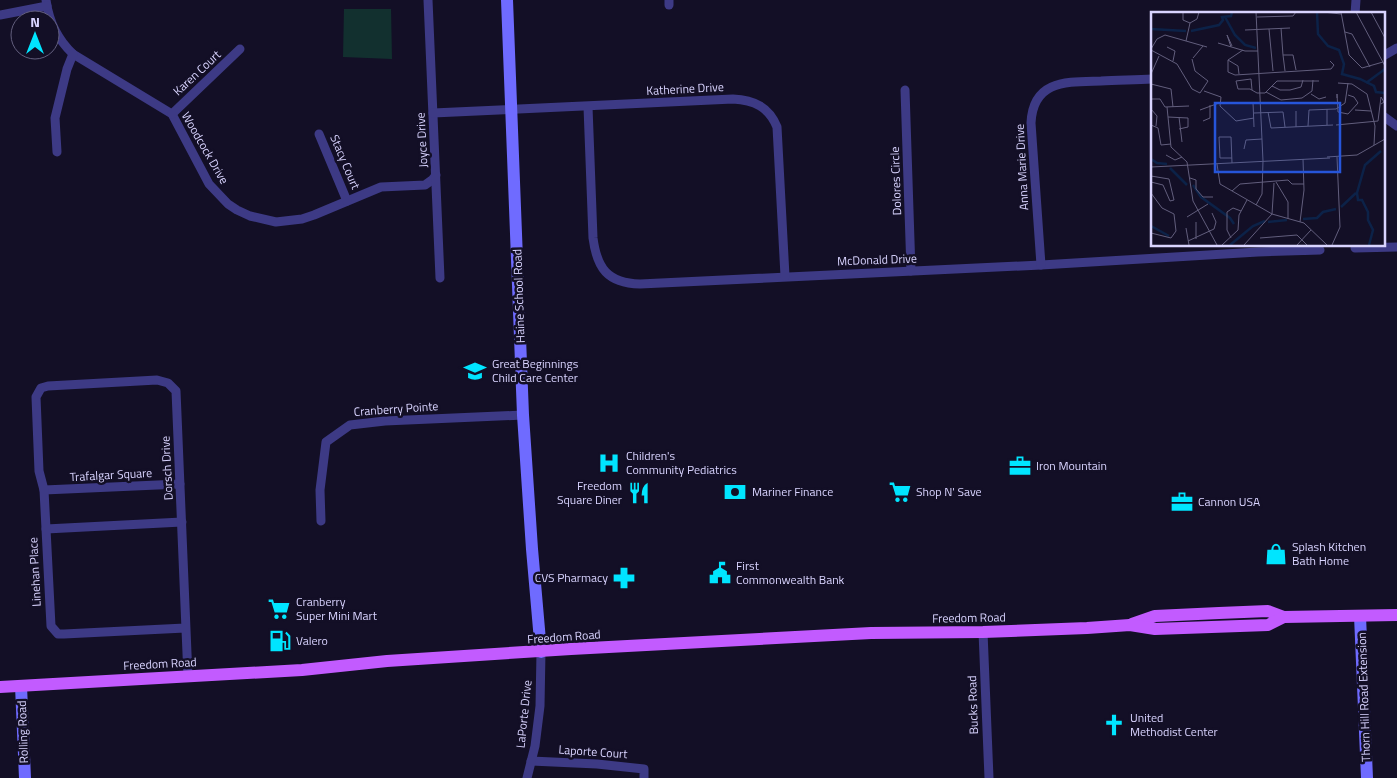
<svg xmlns="http://www.w3.org/2000/svg" width="1397" height="778" viewBox="0 0 1397 778" font-family="'Titillium Web',sans-serif">
	<style>
		.green { fill: #12302f }
		.lines { fill: none; stroke-linecap: round; stroke-linejoin: round }
		.street { stroke: #3d3a85; stroke-width: 9 }
		.secondary { stroke: #6f6bff; stroke-width: 12 }
		.primary { stroke: #c25bff; stroke-width: 12 }
		.labels { text-anchor: middle; stroke-width: 5; stroke-linejoin: round; paint-order: stroke }
		.street-label { font-size: 12px; fill: #d9d4ff; stroke: #130f26 }
		.poi-label { font-size: 12px; fill: #d9d4ff; stroke: #130f26; text-anchor: start }
		.inset-river { fill: none; stroke: #0c2248; stroke-width: 2.5 }
		.inset-road { fill: none; stroke: #625e7d; stroke-width: 1 }
		.view { fill: #2655da; fill-opacity: 0.15; stroke: #2655da; stroke-width: 2.5 }
		.inset-edge { fill: none; stroke: #d9d4ff; stroke-width: 2.5 }
	</style>
	<rect width="100%" height="100%" fill="#130f26"/>
	<path class="green" d="M344,9H391L392,59L343,57Z"/>
	<g class="lines">
		<g class="street">
			<path d="M46,0C49,22 57,39 73,54L172,114L209,184L228,204L237,210L250,216L276,222L302,219L314,215L381,187L425,185L432,180L436,175"/>
			<path d="M428,0L440,278"/>
			<path d="M669,5V0"/>
			<path d="M1355,14L1356,0"/>
			<path d="M0,15L47,6"/>
			<path d="M1383,56L1397,48"/>
			<path d="M905,90L911,271"/>
			<path d="M588,107L593,238C597,268 607,283 640,284L1041,265L1258,252L1320,250"/>
			<path d="M433,113L733,99C754,100 769,107 777,127L785,276"/>
			<path d="M172,114L240,49"/>
			<path d="M1383,116L1397,126"/>
			<path d="M319,134L347,201"/>
			<path d="M57,152L55,118L67,69L73,54"/>
			<path d="M1355,248L1397,247"/>
			<path d="M1041,265L1031,123C1033,79 1068,82 1101,81C1118,80 1135,80 1152,79"/>
			<path d="M44,490L180,484"/>
			<path d="M321,521L320,490L326,442L350,425L385,421L523,415"/>
			<path d="M46,529L182,522"/>
			<path d="M185,628L64,634H58L51,626L44,490L39,471L36,397L41,388L48,386L157,380L168,383L176,391L188,677"/>
			<path d="M983,632L989,778"/>
			<path d="M531,761L597,764L644,769V778"/>
			<path d="M527,778L535,746L540,706L541,652"/>
		</g>
		<g class="secondary">
			<path d="M507,0L523,415L532,549L541,652"/>
			<path d="M1360,616L1367,778"/>
			<path d="M21,686L25,778"/>
		</g>
		<g class="primary">
			<path d="M1132,624L1155,616L1219,613L1268,611L1284,617L1397,615"/>
			<path d="M0,687L302,670L387,661L571,649L871,633L983,632L1087,628L1130,625L1155,629L1268,625L1284,617"/>
		</g>
	</g>
	<defs>
		<g id="school-bare" transform="scale(1.725)"><path d="M0-5L7-2L0 1L-7-2ZM-4 1L0 2.5L4 1V4Q0 6-4 4Z" fill="#00e5ff" stroke="#130f26" stroke-width="2.5" paint-order="stroke"/></g>
		<g id="hospital-bare" transform="scale(1.725)"><path d="M-5-5h3v3.5h4V-5h3V5h-3V1.5h-4V5h-3Z" fill="#00e5ff" stroke="#130f26" stroke-width="2.5" paint-order="stroke"/></g>
		<g id="office-bare" transform="scale(1.725)"><path d="M-6-3h4V-5.5h4V-3h4V5H-6ZM-1-4.5V-3h2v-1.5ZM-6 0V1H6V0Z" fill="#00e5ff" stroke="#130f26" stroke-width="2.5" paint-order="stroke"/></g>
		<g id="bank-bare" transform="scale(1.725)"><path d="M-6-4H6V4H-6ZM0-2.3a2.3 2.3 0 1 0 0 4.6a2.3 2.3 0 1 0 0-4.6Z" fill="#00e5ff" stroke="#130f26" stroke-width="2.5" paint-order="stroke"/></g>
		<g id="supermarket-bare" transform="scale(1.725)"><path d="M-6-5.5h2.5l.6 2H6L4.5 2H-2.5L-4.4-4H-6ZM-1.5 3.2a1.3 1.3 0 1 0 .1 0ZM3 3.2a1.3 1.3 0 1 0 .1 0Z" fill="#00e5ff" stroke="#130f26" stroke-width="2.5" paint-order="stroke"/></g>
		<g id="restaurant-bare" transform="scale(1.725)"><path d="M-5-6h1v4h1v-4h1v4h1v-4h1v5L-1.5 .5V6h-2V.5L-5-1ZM5-6V6H3V1.5H1.5Q1.5-4 5-6Z" fill="#00e5ff" stroke="#130f26" stroke-width="2.5" paint-order="stroke"/></g>
		<g id="shop-bare" transform="scale(1.725)"><path d="M-5-2.5h2.3a2.7 3.5 0 0 1 5.4 0H5L5.5 6h-11ZM-1.5-2.5h3a1.5 2.3 0 0 0-3 0Z" fill="#00e5ff" stroke="#130f26" stroke-width="2.5" paint-order="stroke"/></g>
		<g id="civic-bare" transform="scale(1.725)"><path d="M-.6-6.5H3V-4.5H.6V-3L4-1V1h2V6H-6V1h2V-1L-.6-3ZM-1.2 2.5V6h2.4V2.5Z" fill="#00e5ff" stroke="#130f26" stroke-width="2.5" paint-order="stroke"/></g>
		<g id="pharmacy-bare" transform="scale(1.725)"><path d="M-2-6h4v4h4v4h-4v4h-4v-4h-4v-4h4Z" fill="#00e5ff" stroke="#130f26" stroke-width="2.5" paint-order="stroke"/></g>
		<g id="fuel-bare" transform="scale(1.725)"><path d="M-5.5-6h7V0h2V4h1.3V-2.5L3-4.5l.8-.8L6-3V5H2.5V1h-1V6h-7ZM-4.2-4.7v3.2H.2V-4.7Z" fill="#00e5ff" stroke="#130f26" stroke-width="2.5" paint-order="stroke"/></g>
		<g id="church-bare" transform="scale(1.725)"><path d="M-1.2-6h2.4v3.5h3.3v2.4h-3.3V6h-2.4V-.1h-3.3v-2.4h3.3Z" fill="#00e5ff" stroke="#130f26" stroke-width="2.5" paint-order="stroke"/></g>
	</defs>
	<g fill-rule="evenodd">
		<use href="#school-bare" x="475" y="371"/>
		<use href="#hospital-bare" x="609" y="463"/>
		<use href="#office-bare" x="1020" y="466"/>
		<use href="#bank-bare" x="735" y="492"/>
		<use href="#supermarket-bare" x="900" y="492"/>
		<use href="#restaurant-bare" x="639" y="493"/>
		<use href="#office-bare" x="1182" y="502"/>
		<use href="#shop-bare" x="1276" y="554"/>
		<use href="#civic-bare" x="720" y="573"/>
		<use href="#pharmacy-bare" x="624" y="578"/>
		<use href="#supermarket-bare" x="279" y="609"/>
		<use href="#fuel-bare" x="280" y="641"/>
		<use href="#church-bare" x="1114" y="725"/>
	</g>
	<g class="labels">
		<g class="street-label">
			<text transform="translate(197 73) rotate(-43)" y="4">Karen Court</text>
			<text transform="translate(685 89) rotate(-3)" y="4">Katherine Drive</text>
			<text transform="translate(422 140) rotate(-93)" y="4">Joyce Drive</text>
			<text transform="translate(205 148) rotate(60)" y="4">Woodcock Drive</text>
			<text transform="translate(345 162) rotate(67)" y="4">Stacy Court</text>
			<text transform="translate(1022 167) rotate(-93)" y="4">Anna Marie Drive</text>
			<text transform="translate(896 181) rotate(-92)" y="4">Dolores Circle</text>
			<text transform="translate(877 260) rotate(-2)" y="4">McDonald Drive</text>
			<text transform="translate(519 296) rotate(-92)" y="4">Haine School Road</text>
			<text transform="translate(396 409) rotate(-4)" y="4">Cranberry Pointe</text>
			<text transform="translate(167 468) rotate(-93)" y="4">Dorsch Drive</text>
			<text transform="translate(111 475) rotate(-3)" y="4">Trafalgar Square</text>
			<text transform="translate(35 572) rotate(-93)" y="4">Linehan Place</text>
			<text transform="translate(969 618) rotate(-1)" y="4">Freedom Road</text>
			<text transform="translate(564 637) rotate(-4)" y="4">Freedom Road</text>
			<text transform="translate(160 664) rotate(-3)" y="4">Freedom Road</text>
			<text transform="translate(1364 697) rotate(-92)" y="4">Thorn Hill Road Extension</text>
			<text transform="translate(973 705) rotate(-92)" y="4">Bucks Road</text>
			<text transform="translate(524 714) rotate(-84)" y="4">LaPorte Drive</text>
			<text transform="translate(23 732) rotate(-92)" y="4">Rolling Road</text>
			<text transform="translate(593 752) rotate(4)" y="4">Laporte Court</text>
		</g>
		<g class="poi-label">
			<text x="492" y="368">Great Beginnings<tspan x="492" dy="14">Child Care Center</tspan></text>
			<text x="626" y="460">Children's<tspan x="626" dy="14">Community Pediatrics</tspan></text>
			<text x="1036" y="470">Iron Mountain</text>
			<text x="622" y="490" text-anchor="end">Freedom<tspan x="622" dy="14">Square Diner</tspan></text>
			<text x="752" y="496">Mariner Finance</text>
			<text x="916" y="496">Shop N' Save</text>
			<text x="1198" y="506">Cannon USA</text>
			<text x="1292" y="551">Splash Kitchen<tspan x="1292" dy="14">Bath Home</tspan></text>
			<text x="736" y="570">First<tspan x="736" dy="14">Commonwealth Bank</tspan></text>
			<text x="608" y="582" text-anchor="end">CVS Pharmacy</text>
			<text x="296" y="606">Cranberry<tspan x="296" dy="14">Super Mini Mart</tspan></text>
			<text x="296" y="645">Valero</text>
			<text x="1130" y="722">United<tspan x="1130" dy="14">Methodist Center</tspan></text>
		</g>
	</g>
	<g transform="translate(1151 12)">
		<rect width="234" height="234" fill="#130f26"/>
		<path class="inset-river" d="M166,0L167,22L177,34L188,38L193,52L191,62L209,67L223,74L225,80L234,81M74,5L84,23L94,33L105,36M0,17L35,19M40,19L68,13L72,8L71,5L80,4L81,0M215,71L234,57M0,147L6,151L16,152M19,156L36,173M42,173L50,185L79,206L83,212M190,195L205,181M152,207L166,206L172,200L185,197M117,210L136,208M0,214L18,224M79,233L102,214L114,209M218,233L222,218L217,208V200L211,188H207L206,181L214,153L230,139"/>
		<path class="inset-road" d="M32,0V8L39,11M105,0L112,149L111,182L105,193M172,0L190,2M190,0L198,43L211,56L232,50M205,0L234,54M220,0L234,26M106,5L142,4L145,0M39,11L46,7L48,0M130,16L132,43M118,17L122,59M94,18L139,16M194,20L201,22L219,55M35,29L39,11M67,31L94,39H107M16,35L24,39L22,49M80,35L76,23L81,34M0,37L6,27L14,23L56,35M0,38L26,52L41,77L49,81L57,69L44,59L41,47M42,46L52,34M77,48L87,54L88,62M134,59L132,43H142L145,58M77,60L84,63L180,57L183,53L179,49M77,60V48L92,38M0,62L8,44M187,71L201,72L216,82L224,114L223,133M0,72L20,77L22,95M121,74L129,78H139L150,75L152,68M101,78L100,67L85,69L87,77H99L106,81H114L126,69H168M53,79L70,85L69,94L85,109L103,106M115,80L130,88L151,86L161,79L162,68M160,82L168,87L175,85M186,86V82L187,100L197,102L207,91L203,85L197,83M0,87H9L14,95L38,94M102,90L103,115M16,95L20,135L36,150L42,189L66,233M0,97L6,104L5,114M176,97V113M49,98L68,91M204,98L220,99M145,99V115M117,100L120,116L182,113M103,101L132,100L134,115M17,105L37,106V115L28,117M28,105L31,130M52,109L59,106V93M0,113L7,116L10,133L20,132M185,113L227,109L230,85L233,90L230,92M157,114L158,98L185,97L194,91L197,71M93,137L95,128L111,127M15,143L24,148L31,145M176,145L206,143L234,127M81,146H69L68,125H80L81,151M66,152L69,172L121,202L153,211L176,233M0,155L179,146M0,164L18,167L23,188L19,189L12,173L0,170M39,166L45,168V177L52,185H62M125,170L137,190V207M81,179L89,172L137,168L141,172H153M0,181L11,196L23,202L25,219L20,226L0,221M36,205L57,192M149,210L153,178L152,147M35,216L38,233M80,226L76,218V200L82,196L90,199M109,226L146,223L156,233M45,227V210M37,229L63,217L65,210L61,201M71,233L87,218L88,203L96,188M93,233L121,202L123,171M146,233L160,218M181,233L189,215L186,145"/>
		<path class="view" d="M64,91H189V160H64Z"/>
		<rect width="234" height="234" class="inset-edge"/>
	</g>
	<g transform="translate(35 35)"><circle r="24" fill="#130f26" stroke="#625e7d"/>
	<path d="M0-4L9 19L0 12L-9 19Z" fill="#00e5ff"/>
	<text y="-8" font-size="14" font-weight="bold" text-anchor="middle" fill="#d9d4ff">N</text>
	</g>
</svg>
